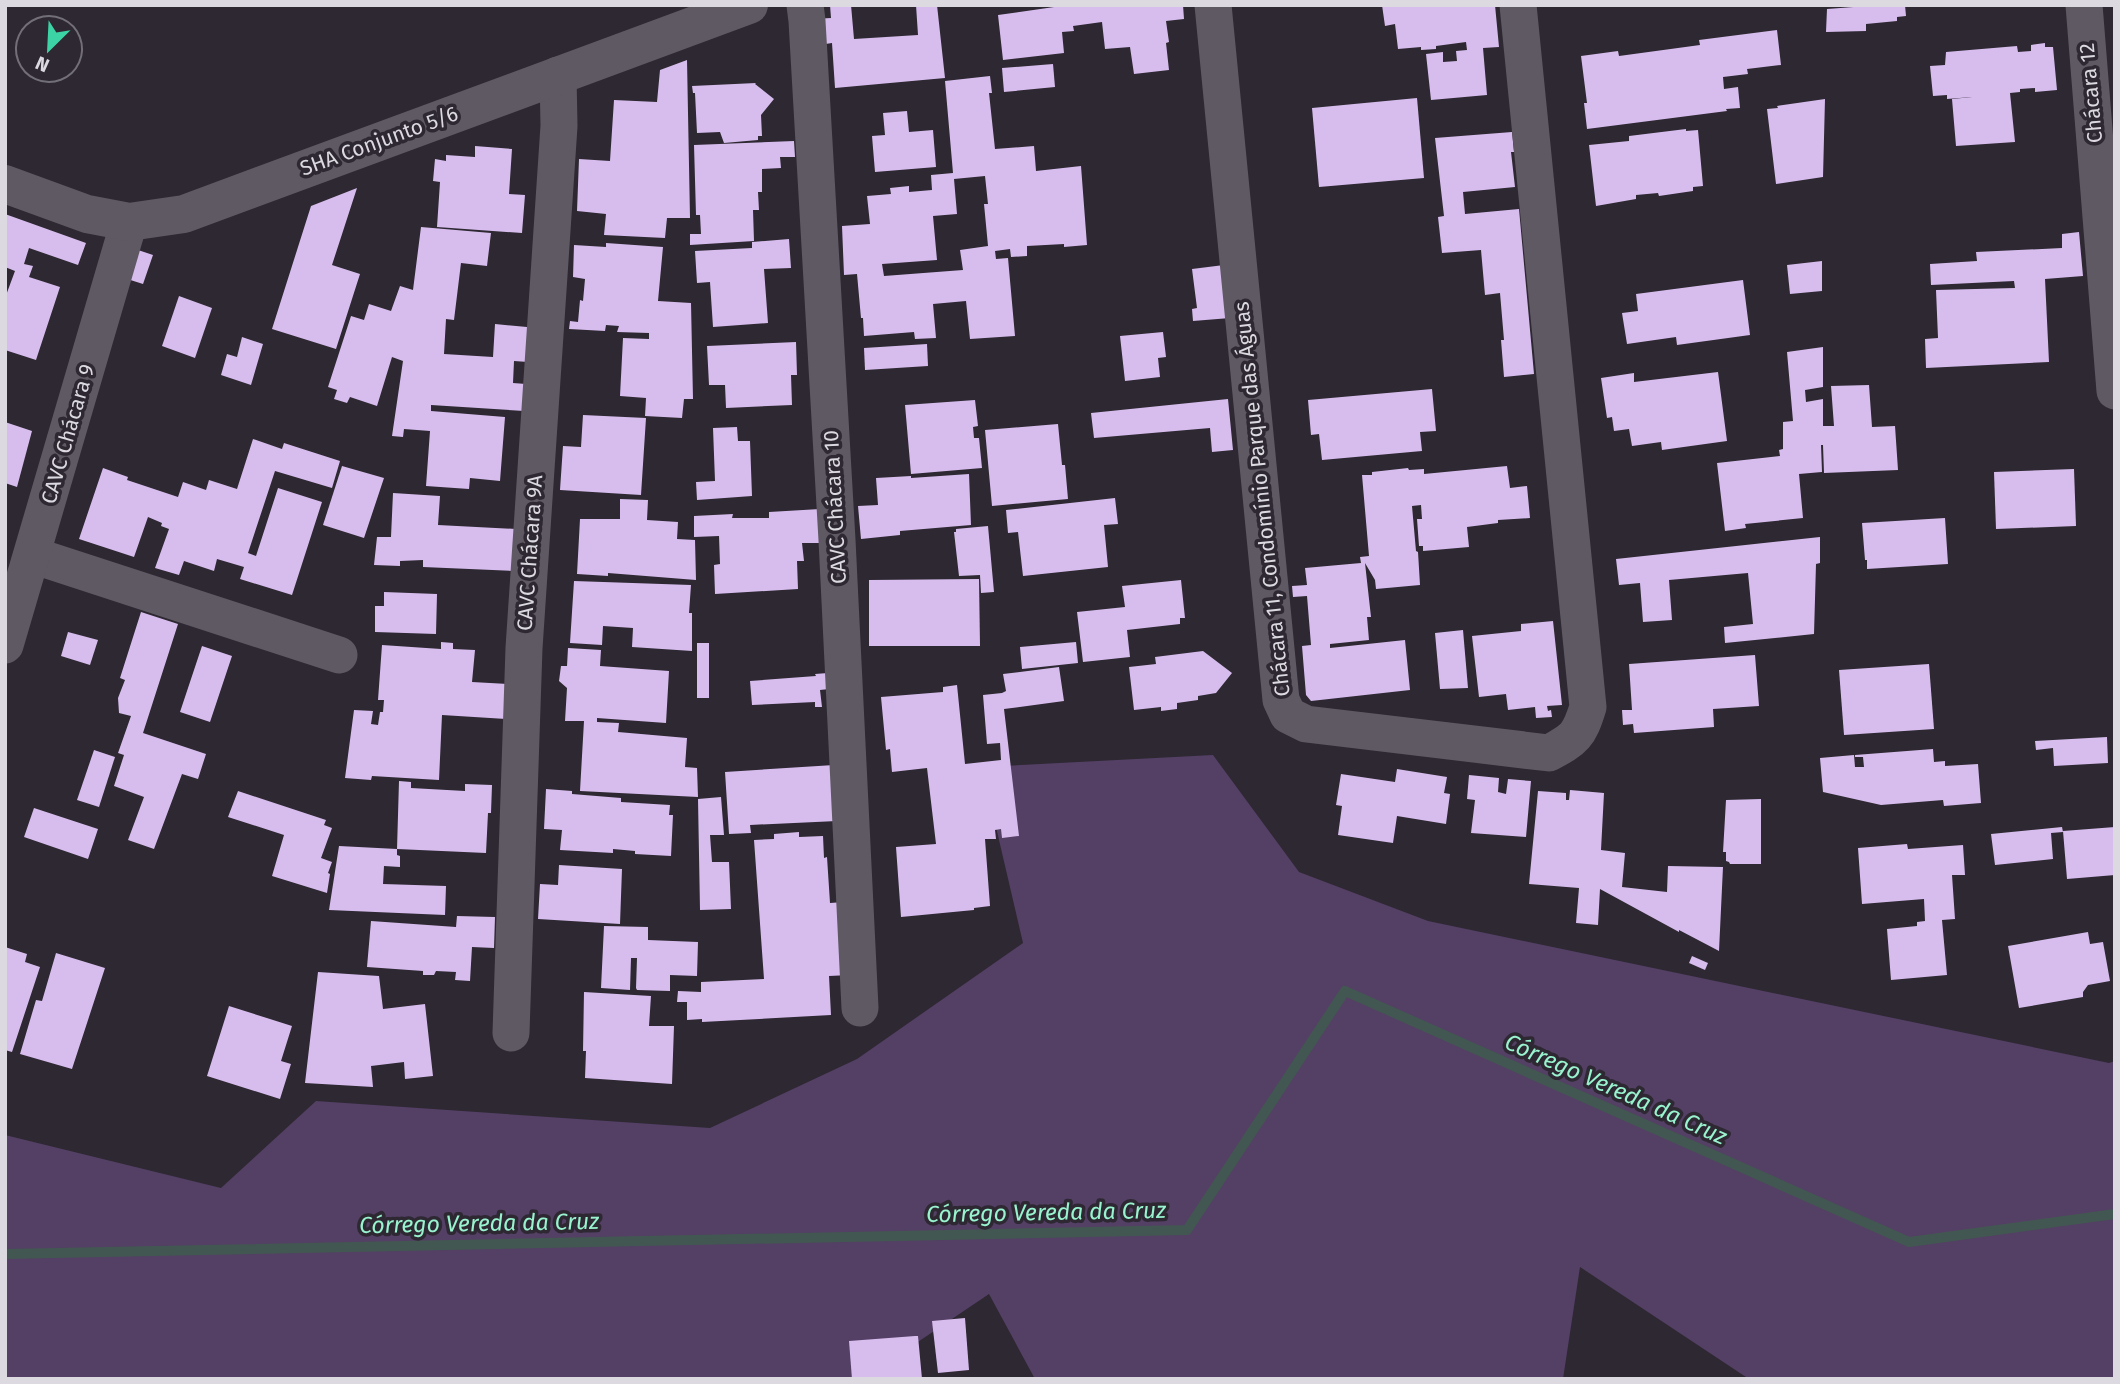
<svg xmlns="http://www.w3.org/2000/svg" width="2120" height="1384" viewBox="0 0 2120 1384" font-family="'Fira Sans',sans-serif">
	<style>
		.green { fill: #543f65 }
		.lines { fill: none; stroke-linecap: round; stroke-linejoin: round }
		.stream { stroke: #435752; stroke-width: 10 }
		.building { fill: #d7bded; fill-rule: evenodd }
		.street { stroke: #5f5964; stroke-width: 37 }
		.secondary { stroke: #5f5964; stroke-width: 38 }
		.labels { text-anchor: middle; stroke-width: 7; stroke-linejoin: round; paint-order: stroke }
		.street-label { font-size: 21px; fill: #dcd9e0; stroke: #2d2832 }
		.water-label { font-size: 23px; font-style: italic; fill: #99f3cf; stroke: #2d2832 }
	</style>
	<rect width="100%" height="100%" fill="#2d2832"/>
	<path class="green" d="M1213,755L1299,872L1428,921L2109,1063L2115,1061V1379H1749L1580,1267L1563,1379H1035L989,1294L863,1379H5V1135L221,1188L316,1101L710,1128L857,1059L1023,943L982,767Z"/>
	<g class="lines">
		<path class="stream" d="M5,1254L1187,1230L1345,991L1909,1242L2115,1214"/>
	</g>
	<g class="building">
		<path d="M830,5H851L854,39L918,35L916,5H937L945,78L835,88L832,43L819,45L813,19L831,18Z"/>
		<path d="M1068,5H1183L1184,19L1166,21L1169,42L1166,43L1169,70L1134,74L1130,47L1105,49L1102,22L1073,26L1074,31L1062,32L1064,53L1003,60L998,15Z"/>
		<path d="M1382,5H1495L1499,47L1483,48L1487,95L1431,100L1426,54L1443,52V62L1457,61L1456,51L1467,50L1466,42L1436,46V49L1421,50V47L1398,49L1395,24L1385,26Z"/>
		<path d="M1880,5H1905L1906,16L1897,17V21L1866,24V31L1826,32L1827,9Z"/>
		<path d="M1777,30L1781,65L1747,69L1748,74L1723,77L1724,89L1738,87L1740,108L1726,109L1727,111L1587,129L1584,103H1587L1581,56L1618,51L1619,56L1700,45L1699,40Z"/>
		<path d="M2045,43V47H2053L2057,90L2035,92V88L2020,89V92L2010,93L2015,142L1956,146L1952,99L1972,97L1947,99V95L1933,96L1930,66L1945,65L1946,52L2017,46L2018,52L2031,51V45Z"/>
		<path d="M687,60L690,218H667L665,238L604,235L606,214L577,211L579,159L610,161L614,100L657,102L660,70Z"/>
		<path d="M1053,64L1055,87L1004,92L1002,68Z"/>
		<path d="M990,76L992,93H989L995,149L1034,146L1036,171L1081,166L1087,245L1064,247V244L1027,246V256L1011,257L1010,249L995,251L996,259L1008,258L1015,336L970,339L966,301L933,304L936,338L915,339L914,332L864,336L863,318H861L857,274L844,275L842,226L870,224L867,196L891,194L890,188L909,186V192L932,190L931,175L953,173L945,81ZM985,176L988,204H984L988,246L960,250L963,270L884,276L882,264L937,260L933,216L957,214L954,179Z"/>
		<path d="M756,83L755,84L774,99L761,115L762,136H758V140L724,143L720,132L697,133L695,93H693L692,86Z"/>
		<path d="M1417,98L1424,178L1319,187L1312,108Z"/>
		<path d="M1825,99L1823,177L1776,184L1767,109L1778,108L1777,106Z"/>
		<path d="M907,111L909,132L933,130L936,167L875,172L872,136L885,135L883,113Z"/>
		<path d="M1686,129V131L1698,130L1703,186L1693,187V191L1659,196L1658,193L1636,195V199L1596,206L1589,145L1629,141V136Z"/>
		<path d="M1512,132L1514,152H1511L1515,187L1463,192L1465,214L1519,209L1534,374L1504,377L1501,340H1504L1500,293L1485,295L1481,250L1442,253L1438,217L1444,216L1435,138Z"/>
		<path d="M794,141L795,157H780L781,168L762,169V192H758L759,210H753L754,241L690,245V234H701L700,215H696L694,145Z"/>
		<path d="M475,146L512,149L509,194L525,195L522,233L437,227L440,182L433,181L435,159L446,161V155L475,157Z"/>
		<path d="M357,188L332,265L360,274L336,349L272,329L311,206Z"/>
		<path d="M5,214L86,243L78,265L29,248L24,264L33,266L29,277L60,287L36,360L5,350V298L15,271L5,267Z"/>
		<path d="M421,227L491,233L487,266L461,263L454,320L446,319L444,354L493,357L495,324L527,327L528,362L514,361L513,383L526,384L524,411L431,405V411L505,417L500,481L470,478L469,489L426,486L430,431L404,429L403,437L392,436L403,361L392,357L377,406L350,397L347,403L334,399L337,390L328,387L351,316L364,320L369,304L391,311L400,286L413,290Z"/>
		<path d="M2079,232L2083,276L2045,279L2049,362L1926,368L1925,339L1938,338L1936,290L2015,288L2014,281L1931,285L1930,264L1977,261L1976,252L2062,248V234Z"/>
		<path d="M789,239L791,268L764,269L768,323L713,327L710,282L697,283L695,251L752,248V242Z"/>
		<path d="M111,241L153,255L143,284L102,271Z"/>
		<path d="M606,243L663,247L658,301L691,303L693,399H684L682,418L645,416L646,398L620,396L623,338L649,339V333L617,332L619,326L606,325L605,331L569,329L570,321L578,322L580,300L583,301L585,279L573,277L574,245L606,247Z"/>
		<path d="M1822,261V291L1790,294L1787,265Z"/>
		<path d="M1224,265L1230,318L1193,321L1192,309L1197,308L1192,269Z"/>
		<path d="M1743,280L1750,335L1677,345L1676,337L1627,344L1622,313L1638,311L1636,294Z"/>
		<path d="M179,296L212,308L195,358L162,346Z"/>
		<path d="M1163,332L1166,357L1158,358L1160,377L1125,381L1120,336Z"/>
		<path d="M242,337L263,344L251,385L221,375L227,354L237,357Z"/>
		<path d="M796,342L797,375H791L792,405L726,408L725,385H709L707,346Z"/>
		<path d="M927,344L928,366L865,370L864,348Z"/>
		<path d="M1823,347V387L1805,390L1806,402L1823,399V426H1834L1831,386L1869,385L1872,427L1895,426L1898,470L1824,473L1823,445H1821L1822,472L1799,474L1803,518L1745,524L1746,528L1725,531L1717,463L1780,456L1779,450L1783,449V422L1793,421L1787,352Z"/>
		<path d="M1718,372L1727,441L1662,450L1661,442L1632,446L1629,429L1614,431L1612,417L1607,418L1601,378L1634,373V382Z"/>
		<path d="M1432,389L1436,431L1420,432L1422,451L1322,460L1319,434L1311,435L1308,400Z"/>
		<path d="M1228,399L1233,450L1212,452L1210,428L1094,438L1091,413Z"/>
		<path d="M975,400L978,426L973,427L974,438H979L982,468L911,474L905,405Z"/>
		<path d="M583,415L646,418L641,495L560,490L563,446L581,447Z"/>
		<path d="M5,422L32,431L17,487L5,483Z"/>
		<path d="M1058,424L1062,465H1065L1068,499L992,506L985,430Z"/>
		<path d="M737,427L738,441H750L752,496L697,500L696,482L715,481L713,428Z"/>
		<path d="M253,439L282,449L284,443L340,461L332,488L275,471L248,553L256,556L278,488L322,502L292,595L240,579L244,567L217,559L214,571L184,561L179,575L155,568L169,529L161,526L162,523L148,517L134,557L79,539L103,468L128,477L127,480L178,497L183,482L206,490L209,480L237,489Z"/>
		<path d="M342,466L384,478L364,538L323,525Z"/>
		<path d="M1507,466L1510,488L1527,486L1530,518L1498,520V523L1467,527L1469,547L1423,551V546H1419L1417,519H1422L1421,505L1412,506L1416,551L1418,552L1420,585L1376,589L1375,580L1365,563L1371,617H1367L1369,640L1330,644V648L1405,640L1410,690L1311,701L1306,695L1302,646L1311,645L1307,596L1293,597L1292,586L1307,585L1305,568L1361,563L1360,557L1369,556L1362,475H1372V472L1408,468L1409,470L1424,469V474Z"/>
		<path d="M2074,469L2076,526L1996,529L1994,472Z"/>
		<path d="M969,474L971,525L900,531V535L861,539L858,506L878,505L876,478L911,476V478Z"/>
		<path d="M393,493L440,496L438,525L516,529L514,571L423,567V560L400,561V566L374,565L377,537H391Z"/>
		<path d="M1115,498L1118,524L1104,525L1108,567L1023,576L1018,532L1008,533L1006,510Z"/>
		<path d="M620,499L648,500L647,520L678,522L677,539L695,540L696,580L608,573V576L577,574L580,519H620Z"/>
		<path d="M820,509L822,543H802L804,561H797L798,589L715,594L714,565L720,564L719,536L694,537V516L733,514L732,518H769V512Z"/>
		<path d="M1945,518L1948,564L1867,569V560H1865L1862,523Z"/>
		<path d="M988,526L994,592L981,593L980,575L959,576L954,532H956V529Z"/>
		<path d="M1820,537V563L1816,564L1814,634L1725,643L1724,627L1753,624L1748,573L1669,580L1672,620L1643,622L1640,583L1619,585L1616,559Z"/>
		<path d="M979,579L980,646H869V580Z"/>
		<path d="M1181,580L1185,618H1180V624L1127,630L1130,657L1083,662L1077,612L1125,607L1122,586Z"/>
		<path d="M574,581L691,585L689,613H692V651L632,647L633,628L603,626L602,645L570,643Z"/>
		<path d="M384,592L437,594L436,634L375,632V606H384Z"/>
		<path d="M141,612L178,624L143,733L206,754L198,779L182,774L154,849L128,840L144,797L114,786L124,755L118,753L131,716L119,713L118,698L125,680L120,678Z"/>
		<path d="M1553,621L1562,705L1547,706L1548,711L1551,710L1552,717L1536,718L1535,707L1508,710L1506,694L1479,697L1472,636L1521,631V624Z"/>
		<path d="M1463,630L1468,688L1440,689L1435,633Z"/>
		<path d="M68,632L98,640L90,665L61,656Z"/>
		<path d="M441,642L453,643V649L475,650L472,682L508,684L506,719L442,715L439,780L372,776L371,780L345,778L354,710L373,711L371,724L378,725L380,712H383L384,700H378L382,645L441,649Z"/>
		<path d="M1076,642L1078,663L1022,669L1020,647Z"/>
		<rect x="697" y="643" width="12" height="55"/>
		<path d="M202,646L232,656L210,722L180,712Z"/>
		<path d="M568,648L601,650L600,666L669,671L666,723L597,718V722L619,723L618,732L687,738L685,767L697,768L698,797L580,791L584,721H565L567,688L559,681L561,666H567Z"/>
		<path d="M1203,651L1232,673L1216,693L1198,696V700L1177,703V709L1161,711V707L1134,710L1129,667L1156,664L1155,657Z"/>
		<path d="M1755,655L1759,706L1713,709L1714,727L1634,733L1633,724L1623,725L1622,710H1632L1629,664Z"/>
		<path d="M1929,664L1934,729L1844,735L1839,670Z"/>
		<path d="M1059,667L1064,701L1004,709L1019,836L1002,838L1001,829L995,830L996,839H985L990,906L974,908V910L901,917L896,847L936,844L927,768L892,772L890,749L886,750L881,697L943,692V687L957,685L965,764L1001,760L1000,743L987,744L983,695L1002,693L1006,691L1003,674Z"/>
		<path d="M828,673L829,689L820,690L822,707H815V702L752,705L750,681L816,676L815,674Z"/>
		<path d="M2107,737L2108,763L2054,766L2053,748L2036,750L2035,741Z"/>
		<path d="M1933,749L1934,762L1945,761V766L1978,764L1981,803L1944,806L1943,800L1881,805L1823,792L1820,758L1854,755L1855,767H1864L1863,757H1855V755Z"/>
		<path d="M94,750L115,757L99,807L77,800Z"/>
		<path d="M834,765L837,821L750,825L751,833L729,834L725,772Z"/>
		<path d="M1397,769L1447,777L1444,793L1450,794L1446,824L1397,816L1393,843L1338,835L1342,806L1336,805L1341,774L1395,782Z"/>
		<path d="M1469,775L1499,778L1498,792L1506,794L1508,779L1531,781L1526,837L1471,833L1475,800L1467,799Z"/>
		<path d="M399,781L411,782V788L465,791V784L492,785L491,813H488L486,853L397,849Z"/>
		<path d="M546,789L572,791V794L621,798V802L670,805L669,815H673L671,856L635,854V851L613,849V853L560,850L562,830L544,829Z"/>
		<path d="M1570,790L1604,793L1601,850L1625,853L1622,887L1667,892L1668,866L1723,867L1719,951L1679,930V932L1600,889L1598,925L1576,923L1579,888L1529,884L1538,791L1566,793V800H1569Z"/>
		<path d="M238,791L326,820L324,825L332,828L321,858L332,862L328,873L330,874L327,893L272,876L284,835L228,817Z"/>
		<path d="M721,797L724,835H710L712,862H729L731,909L700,910L698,799Z"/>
		<path d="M1761,799V864H1730L1729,862L1726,861V852H1723L1726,800Z"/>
		<path d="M34,808L98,829L88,859L24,837Z"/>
		<path d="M2062,827L2063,832L2051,833L2053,859L1995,865L1991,834Z"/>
		<path d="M2115,827V875L2067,879L2063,831Z"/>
		<path d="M799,832V837L823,836L824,858L827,857L830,903L844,902L850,975L829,976L831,1015L702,1022V1019L687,1020V1002H677L678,991L701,992V982L764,979L754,840L774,839V834Z"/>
		<path d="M1907,844L1908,849L1963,845L1965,875H1952L1955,919L1942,920L1947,975L1891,980L1887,929L1917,926V922L1925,921L1924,899L1862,904L1858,848Z"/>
		<path d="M339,846L397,849V855L400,856V867L384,866L383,884L446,886L445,915L329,910Z"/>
		<path d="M559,865L622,869L620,924L538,919L540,884L558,885Z"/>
		<path d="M457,916L495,917L494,948L472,947L470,981L455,980L456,972L436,971L434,975H423V971L367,967L371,921L456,927Z"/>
		<path d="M604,926L648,927V940L698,942L697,976L670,975V991L637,990L636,988L637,958H631L630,990L601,988Z"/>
		<path d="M2088,932L2090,944L2103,942L2110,981L2088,985L2083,992V997L2019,1008L2008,946Z"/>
		<path d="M5,947L27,954L25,962L40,967L12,1052L5,1050Z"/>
		<path d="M56,953L105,968L72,1069L20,1054L36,1000L42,1001Z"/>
		<path d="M1692,956L1708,963L1705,970L1689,963Z"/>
		<path d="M318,972L379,976L383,1009L425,1004L433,1076L405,1079L404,1062L371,1066L373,1087L305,1083Z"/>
		<path d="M584,992L651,996L649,1026H674L672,1084L585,1078L586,1051H583Z"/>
		<path d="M229,1006L292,1026L281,1061L291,1064L280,1099L207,1076Z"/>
		<path d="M965,1318L969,1370L938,1373L932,1321Z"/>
		<path d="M915,1336H918L922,1379H852L849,1341Z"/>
	</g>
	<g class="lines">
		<g class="street">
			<path d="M805,5L807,21L837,540L860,1008"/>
			<path d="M1213,5L1281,700L1288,715L1306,724L1549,753C1575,739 1579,736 1588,707L1518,5"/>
			<path d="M2084,5L2115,391"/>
			<path d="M32,555L339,655"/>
			<path d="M5,645L129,222"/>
			<path d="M511,1033L524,648L559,126L558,75"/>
		</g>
		<path class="secondary" d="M5,184L87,214L129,222L184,214L749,5"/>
	</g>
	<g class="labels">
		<g class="street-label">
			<text transform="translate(2091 93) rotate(-95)" y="7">Chácara 12</text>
			<text transform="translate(379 141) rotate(-20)" y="7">SHA Conjunto 5/6</text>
			<text transform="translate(68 434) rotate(-74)" y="7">CAVC Chácara 9</text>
			<text transform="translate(1262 499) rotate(-96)" y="7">Chácara 11, Condomínio Parque das Águas</text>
			<text transform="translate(835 507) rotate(-93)" y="7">CAVC Chácara 10</text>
			<text transform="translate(530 553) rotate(-86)" y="7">CAVC Chácara 9A</text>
		</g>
		<g class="water-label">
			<text transform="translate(1616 1089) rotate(24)" y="8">Córrego Vereda da Cruz</text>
			<text transform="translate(1046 1212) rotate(-1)" y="8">Córrego Vereda da Cruz</text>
			<text transform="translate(479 1223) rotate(-1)" y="8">Córrego Vereda da Cruz</text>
		</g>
	</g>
	<rect width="2120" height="1384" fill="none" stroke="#dcd9e0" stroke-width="14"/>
	<g transform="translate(49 49) rotate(204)"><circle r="33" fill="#2d2832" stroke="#736f78" stroke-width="2"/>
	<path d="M0-5L12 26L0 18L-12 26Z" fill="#3cd4a4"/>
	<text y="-10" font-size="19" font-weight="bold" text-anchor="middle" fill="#dcd9e0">N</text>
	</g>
</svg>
